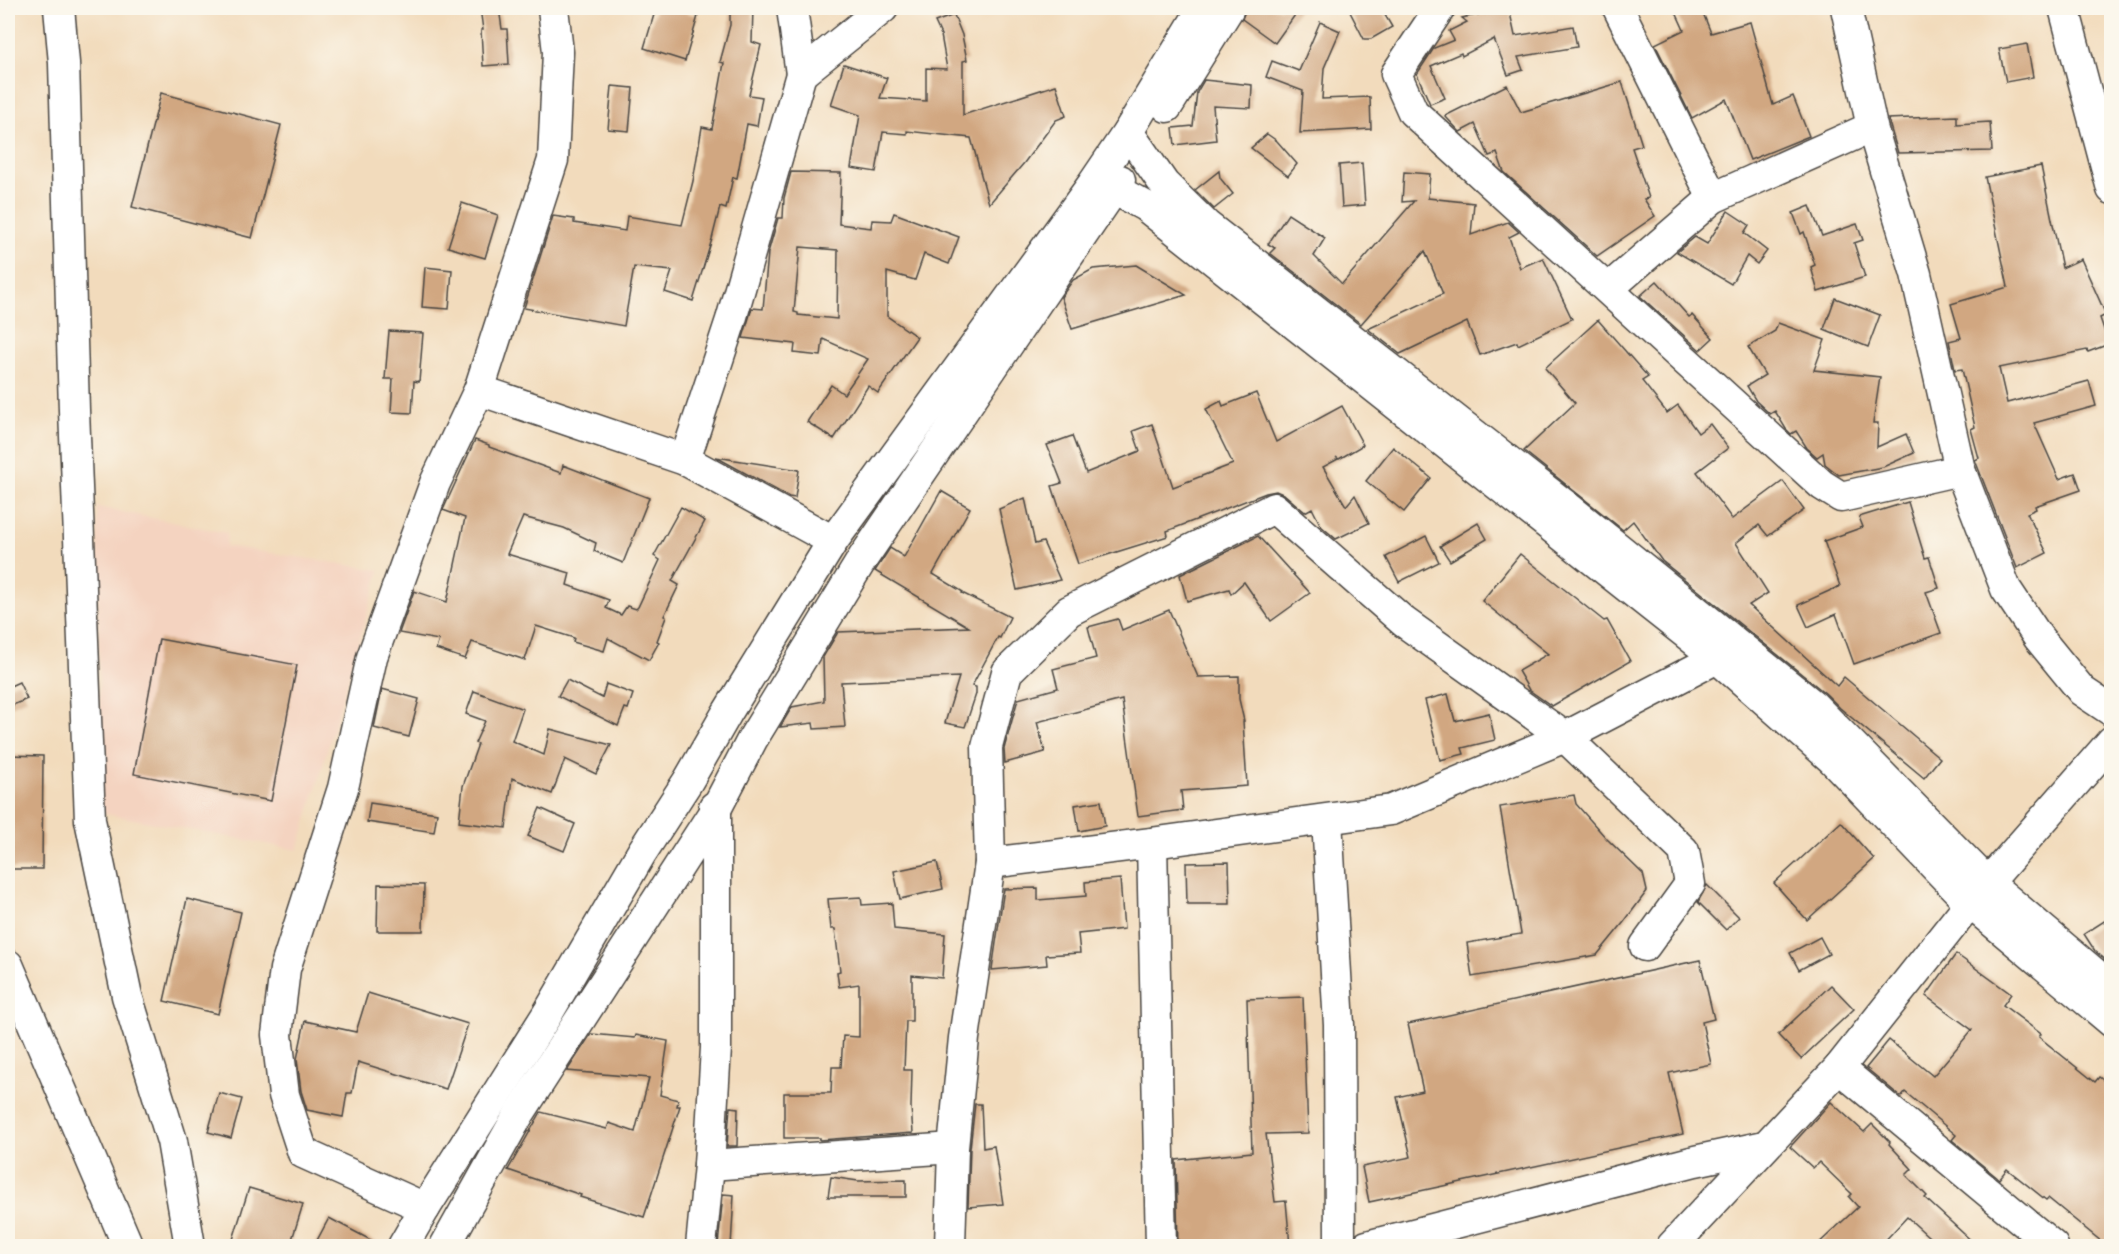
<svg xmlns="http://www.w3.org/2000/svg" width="2119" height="1254" viewBox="0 0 2119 1254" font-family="'IM FELL Great Primer',serif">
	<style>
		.built { fill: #f4d3c0 }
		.building { fill: #d1a781; fill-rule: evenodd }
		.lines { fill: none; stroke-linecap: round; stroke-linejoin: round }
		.minor-casing { stroke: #494541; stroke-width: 33 }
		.minor { stroke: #fff; stroke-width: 30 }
	</style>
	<rect width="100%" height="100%" fill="#fbf7ec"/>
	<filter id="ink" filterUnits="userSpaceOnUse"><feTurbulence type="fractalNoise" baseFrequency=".0167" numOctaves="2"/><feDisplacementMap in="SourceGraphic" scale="12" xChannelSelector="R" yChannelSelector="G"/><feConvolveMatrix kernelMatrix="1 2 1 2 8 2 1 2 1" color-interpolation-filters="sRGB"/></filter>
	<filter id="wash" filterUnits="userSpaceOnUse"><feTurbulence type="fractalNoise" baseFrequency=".008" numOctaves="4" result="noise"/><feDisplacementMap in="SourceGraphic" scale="24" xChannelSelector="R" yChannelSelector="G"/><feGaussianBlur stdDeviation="1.35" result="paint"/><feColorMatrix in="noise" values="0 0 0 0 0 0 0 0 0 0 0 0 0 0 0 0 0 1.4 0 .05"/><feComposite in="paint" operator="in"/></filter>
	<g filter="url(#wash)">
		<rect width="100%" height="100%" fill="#f2dbbc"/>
		<path class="built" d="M97,507L227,533L226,546L380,570L298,850L101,813Z"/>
		<g id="blocks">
			<g class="building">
				<path d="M480,8H499L502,29H507L509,64L483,66L481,30H483Z"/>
				<path d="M656,8H670L698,16L685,61L644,48Z"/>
				<path d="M730,8H753L752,42L761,45L749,95L762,97L757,126L747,124L737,178L733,177L726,209L720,207L712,239L693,301L665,292L672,271L634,267L624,326L524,308L553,216L574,219V223L625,231L627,216L682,225L693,181L702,127L712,129L724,63L720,62L730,25Z"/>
				<path d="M1246,8H1300L1275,43L1242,19Z"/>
				<path d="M1348,8H1381L1392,27L1371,39H1364Z"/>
				<path d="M1509,8L1515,36L1573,26L1577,47L1518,57L1523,70L1508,75L1494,39L1462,56L1461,53L1431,66L1445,98L1430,104L1417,74L1434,48L1454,40L1449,31L1467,22L1462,18Z"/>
				<path d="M1674,8H1701L1711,33L1750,22L1773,105L1793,96L1809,136L1750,160L1726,99L1692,118L1655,44L1684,30Z"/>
				<path d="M954,15L962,35L967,60L963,61V115L1056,85L1066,116L1056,120L1024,163L989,204L971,138L907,131V134L883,132L876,172L851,168L860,115L831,105L844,64L887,78L880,98L926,101V68L947,69L941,35L935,22Z"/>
				<path d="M1320,22L1340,31L1324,68L1322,99L1370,97L1371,129L1300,133L1303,91L1266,77L1272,61L1299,71Z"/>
				<path d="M2027,44L2033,77L2006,82L1999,49Z"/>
				<path d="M1204,80L1252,85L1251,108L1213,106L1216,140L1175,145L1173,128L1193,126L1197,92Z"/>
				<path d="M1622,82L1642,145L1632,148L1649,198L1644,199L1655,216L1597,256L1504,172L1497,153L1489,156L1475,124L1460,132L1445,116L1507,85L1521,112Z"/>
				<path d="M612,86L633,88L629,131L608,129Z"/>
				<path d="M161,93L281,125L252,238L132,207Z"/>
				<path d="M1957,116V124L1990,122L1992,151L1898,153L1888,119Z"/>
				<path d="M1267,134L1277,141L1297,164L1288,176L1251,148Z"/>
				<path d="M1362,163L1365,205L1342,207L1339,165Z"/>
				<path d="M2041,166L2062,268L2081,259L2106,315L2100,318L2109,344L2088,352L2087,350L1999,368L2007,403L2089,381L2096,406L2034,423L2059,479L2075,473L2081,490L2035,506L2036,509L2027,513L2047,553L2017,568L1977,465L1975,460L1979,458L1971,429L1975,427L1962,369L1955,370L1949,341L1961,338L1951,304L2008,287L1985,177Z"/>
				<path d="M1219,171L1220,178L1233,194L1214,209L1195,190Z"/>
				<path d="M791,172L841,173L839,224L871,228L872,220L891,221L894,213L959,237L949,264L924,254L915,280L887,272V316L917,337L878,393L868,386L834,439L807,422L831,385L844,394L868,359L823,339L821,356L794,353L795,344L743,338L752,308L763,309L768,253L778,218H783L784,198ZM800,247L838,250L837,319L798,315V313L794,312Z"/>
				<path d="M1404,172L1430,174L1428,198L1474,203L1471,235L1508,222L1519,232L1509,237L1520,268L1543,258L1572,319L1518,345L1517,342L1480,355L1467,322L1400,354L1368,329L1443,294L1425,251L1361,324L1270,253L1275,248L1268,244L1288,214L1325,238L1314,256L1342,284L1414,201L1402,202Z"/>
				<path d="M462,203L498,215L485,258L448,247Z"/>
				<path d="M1810,206L1822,236L1857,224L1863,240L1854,243L1865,277L1818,292L1811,267L1815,265L1804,232L1801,234L1793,213Z"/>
				<path d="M1728,211L1749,225L1744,233L1767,251L1757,264L1747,256L1731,284L1677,252L1695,237L1707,244Z"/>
				<path d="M1136,265L1186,295L1072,329L1061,297L1073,280L1093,269Z"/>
				<path d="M425,267L452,270L449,309L422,307Z"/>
				<path d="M1657,281L1689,317L1692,315L1713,338L1700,350L1640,296Z"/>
				<path d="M1835,298L1880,315L1868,347L1824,329Z"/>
				<path d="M1598,320L1648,377L1642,381L1667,413L1678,405L1698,433L1710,424L1728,448L1697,472L1732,519L1783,481L1804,510L1768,536L1759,525L1736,543L1768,593L1749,605L1837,686L1844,677L1940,758L1924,778L1840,708L1825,693L1662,561L1633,521L1623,530L1524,451L1575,403L1545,368Z"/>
				<path d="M1778,323L1825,340L1814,370L1880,377L1873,423H1878L1877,447L1906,434L1914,453L1883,467L1839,475L1825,464L1823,453L1817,457L1807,448L1796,431L1791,434L1786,429L1775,411L1770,414L1756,401L1747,386L1765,375L1748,347L1775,331Z"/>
				<path d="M389,331L423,333L419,382L414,381L412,413L391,412L393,379H385Z"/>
				<path d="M1256,393L1276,442L1342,406L1363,445L1339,459L1336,457L1338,459L1323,467L1346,506L1355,495L1369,523L1336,539L1321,526L1312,508L1305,512L1285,495L1276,491L1266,493L1167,531L1168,536L1078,564L1052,486L1062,483L1047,445L1072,436L1086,473L1140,451L1133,431L1152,424L1173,487L1233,464L1206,409L1221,401L1223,406Z"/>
				<path d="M475,440L489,445V447L561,473L563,465L649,498L623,563L594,551L596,543L564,528L523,517L507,554L570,573L567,585L609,600L606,608L621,615L627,606L636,609L638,607L660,560L654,556L681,507L705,521L672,581L679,585L664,616L666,617L657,641L659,642L649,660L608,638L604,651L573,642L574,638L536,626L525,660L472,642L465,659L436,649L439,640L399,633L414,591L447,602L465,518L443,510Z"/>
				<path d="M1393,447L1431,478L1404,512L1366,481Z"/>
				<path d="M716,457L799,470L795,498L789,497Z"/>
				<path d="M941,491L970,508L933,574L963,592L962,593L1010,617L1000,638L998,637L972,686L976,687V694L965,727L945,723L959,677L841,682L845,727L814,729L813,723L780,727L792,707L824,701L823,657L838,632L969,627L875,571L890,548L904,557Z"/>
				<path d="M1025,498L1035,544L1043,542L1060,580L1017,590L999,509Z"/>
				<path d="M1908,502L1925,558L1929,557L1939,588L1926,592L1941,633L1854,664L1836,614L1808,627L1798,605L1840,586L1824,541L1863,527L1859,517Z"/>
				<path d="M1478,523L1487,539L1450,561L1440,546Z"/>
				<path d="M1258,536L1310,593L1271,621L1244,582L1231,594L1229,589L1187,601L1180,575Z"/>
				<path d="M1426,536L1439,562L1399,582L1386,557Z"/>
				<path d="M1520,554L1604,621L1607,620L1630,661L1552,706L1529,690L1518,671L1548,654L1482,601Z"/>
				<path d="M1169,610L1198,677L1239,676V699L1244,721H1243L1247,786L1181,791L1183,810L1138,816L1122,700L1037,722L1045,752L1005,763L1004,749L1018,699L1058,688L1053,669L1096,658L1088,627L1118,619L1122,630Z"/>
				<path d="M159,639L297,665L271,801L134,774Z"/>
				<path d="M567,680L602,698L606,684L633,694L628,709L625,708L618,726L558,696Z"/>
				<path d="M19,682L27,699L8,707V687Z"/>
				<path d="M382,689L419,699L409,737L374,728Z"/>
				<path d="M474,691L523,709L512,741L544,755L550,729L611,745L596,774L565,759L552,794L512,778L506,828L459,822L463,786L478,744L475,743L485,721L466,714Z"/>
				<path d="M1448,694L1455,721L1489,713L1495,740L1462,748L1464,754L1440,760L1425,700Z"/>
				<path d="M8,755L43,756L42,869H8Z"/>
				<path d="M1574,795L1576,804L1607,839L1643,874L1647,891L1624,922L1597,955L1472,977L1467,943L1521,934L1500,807Z"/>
				<path d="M1101,801L1105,826L1079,831L1075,805Z"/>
				<path d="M370,803L437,813L434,832L367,822Z"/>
				<path d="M540,808L575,824L564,851L528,836Z"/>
				<path d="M1841,822L1874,859L1807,920L1774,883Z"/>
				<path d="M937,862L943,889L900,899L894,871Z"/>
				<path d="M1229,862L1230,904H1187L1186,863Z"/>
				<path d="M1120,879L1124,929L1078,934L1080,953L1046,955L1047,965L992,970L1004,889L1038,888V900L1086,896L1085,882Z"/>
				<path d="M378,884L424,885L423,931H377Z"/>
				<path d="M1707,885L1739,917L1726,930L1698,902Z"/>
				<path d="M861,897L862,905L892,903L894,929L945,934L942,978L912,975V1021H906L904,1070H912L911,1107L913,1133L820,1140V1138H784V1093H831L832,1067H841L843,1036L859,1037V984L839,987L837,972L840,971L835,929H831L828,899Z"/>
				<path d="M187,899L241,912L218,1014L164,1001Z"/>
				<path d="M2112,916V965L2095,951L2084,934Z"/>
				<path d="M1820,937L1829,954L1799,970L1790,953Z"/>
				<path d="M1956,954L2011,994L2003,1005L2041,1034L2039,1037L2095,1082L2099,1077L2112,1087V1246H2107L2048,1198L2046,1200L2007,1169L1999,1179L1952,1140L1956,1135L1905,1092L1901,1097L1866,1068L1889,1040L1933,1076L1972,1030L1926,996Z"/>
				<path d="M1700,960L1714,1019L1702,1022L1711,1064L1669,1073L1683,1134L1369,1202L1362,1167L1411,1157L1397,1097L1423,1091L1408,1024Z"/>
				<path d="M1831,985L1854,1009L1801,1059L1778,1035Z"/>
				<path d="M368,993L468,1024L446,1089L358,1062L352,1093H347L343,1117L307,1110L301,1091L297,1059L305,1021L356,1032Z"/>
				<path d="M1303,997L1308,1133L1266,1134L1275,1202L1286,1201L1290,1246H1178L1176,1160L1252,1152L1247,999Z"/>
				<path d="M591,1034L635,1038L636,1035L668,1041L660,1095L678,1100L677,1106H680L644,1217L580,1197L581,1195L508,1170L541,1112L607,1129L609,1123L635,1132L649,1078L567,1071Z"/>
				<path d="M219,1093L242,1099L231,1138L208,1132Z"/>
				<path d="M1831,1102L1864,1132L1872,1124L1890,1142L1889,1144L1912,1169L1906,1175L1927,1196L1925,1198L1977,1246H1939L1907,1217L1880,1246H1816L1858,1207L1849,1197L1852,1194L1819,1162L1813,1168L1790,1147Z"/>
				<path d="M975,1104H981L983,1148L994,1146L1003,1204L968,1207L970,1149Z"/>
				<path d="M730,1107L738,1108L737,1146H727Z"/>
				<path d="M831,1177L858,1181L906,1180V1197H828Z"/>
				<path d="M249,1188L303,1204L290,1246H231Z"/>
				<path d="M723,1194L734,1195L731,1246H718Z"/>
				<path d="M329,1218L382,1246H314Z"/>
			</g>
		</g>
	</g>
	<g filter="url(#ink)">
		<use href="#blocks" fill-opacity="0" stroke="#494541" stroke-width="1.5"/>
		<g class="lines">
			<g class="minor-casing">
				<g id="minor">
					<path d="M59,8L64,63L74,410L90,820L127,996L172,1141L190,1246"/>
					<path d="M1440,8L1396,74L1413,112L1822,485L1841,497L1960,470"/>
					<path d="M1618,8L1713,198"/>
					<path d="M1846,8L1872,127L1916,274L1960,470L2006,589L2038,637L2082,691L2112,711"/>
					<path d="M2064,8L2112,189"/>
					<path d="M801,74L883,8"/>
					<path d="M1167,107L1229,8"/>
					<path d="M1128,132L1164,184L1206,225L1570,509L1814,706L1988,883L2112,988"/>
					<path d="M1095,186L1114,189L1145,206L1717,658L1832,759L1970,903L2112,1022"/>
					<path d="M1608,289L1713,198L1872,127"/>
					<path d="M479,390L685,460L833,541"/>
					<path d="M685,460L731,320L801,74L792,8"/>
					<path d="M1327,820L1339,1025L1340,1246"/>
					<path d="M1152,843L1161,1246"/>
					<path d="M990,863L1152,843L1391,810L1565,737L1717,658"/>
					<path d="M8,965L128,1246"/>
					<path d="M1839,1068L2053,1246"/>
					<path d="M709,1165L953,1148"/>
					<path d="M425,1208L303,1153L284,1095L277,1035L285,969L343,788L372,657L435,483L479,390L553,160L558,52L553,8"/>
					<path d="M403,1246L425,1208L548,1013L642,852L688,781L727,713L833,541L1092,185L1128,132L1203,8"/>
					<path d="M445,1246L519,1114L716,809L752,740L863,558L1120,180"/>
					<path d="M701,1246L709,1165L716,1048V809L714,807"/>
					<path d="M950,1246L953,1148L964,1038L990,863L987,747L1007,672L1069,611L1274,508L1404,622L1565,737L1684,851L1690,884L1645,946"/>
					<path d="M1367,1246L1695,1161L1765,1146"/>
					<path d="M1672,1246L1839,1068L1970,903L2112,741"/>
				</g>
			</g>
			<use href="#minor" class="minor"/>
		</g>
	</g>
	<rect width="2119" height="1254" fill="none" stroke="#fbf7ec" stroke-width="30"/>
</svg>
